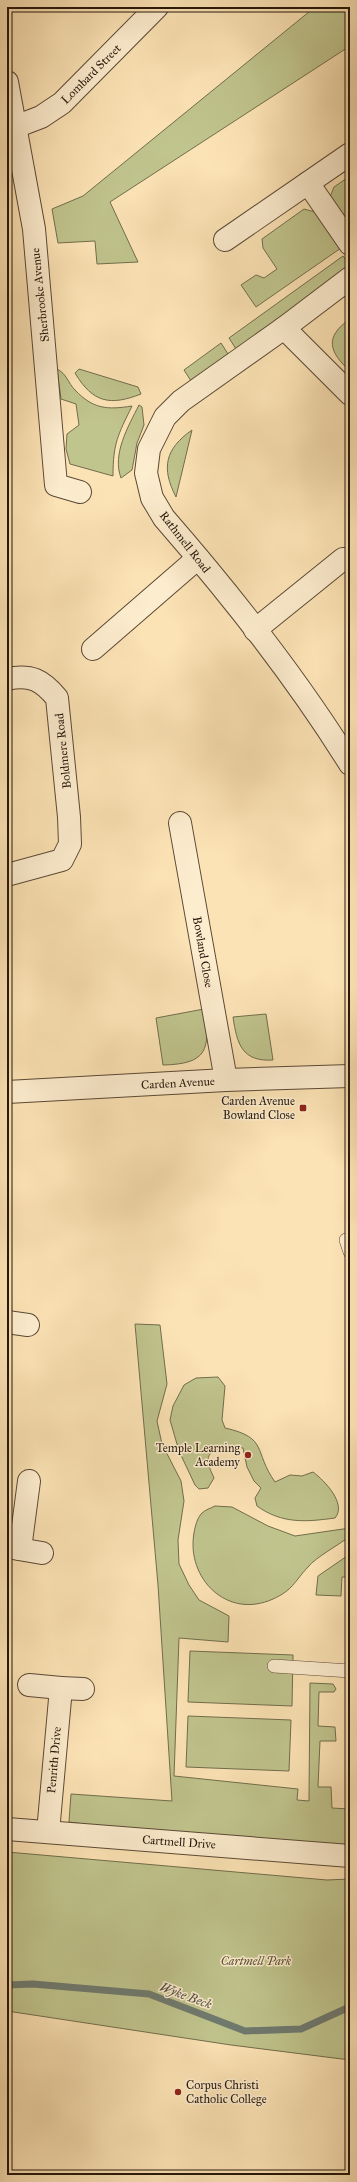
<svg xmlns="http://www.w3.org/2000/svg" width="357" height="2182" viewBox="0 0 357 2182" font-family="'IM FELL Great Primer',serif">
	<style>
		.green { fill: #c0c48d; stroke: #726d4c }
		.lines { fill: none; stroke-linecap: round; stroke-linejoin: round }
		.stream { stroke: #6f7a6f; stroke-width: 7 }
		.service-casing { stroke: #5b4935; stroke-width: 14 }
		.minor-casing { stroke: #5b4935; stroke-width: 24 }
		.tertiary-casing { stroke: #5b4935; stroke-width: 24 }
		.service { stroke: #fdedcf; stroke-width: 13 }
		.minor { stroke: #fdedcf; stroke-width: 22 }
		.tertiary { stroke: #fdedcf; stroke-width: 22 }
		.poi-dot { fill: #8f2418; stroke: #fdedcf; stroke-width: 1.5 }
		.labels { text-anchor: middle; stroke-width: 3; stroke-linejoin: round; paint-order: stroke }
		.street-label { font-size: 12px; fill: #25160a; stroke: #fdedcf }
		.poi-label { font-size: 12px; fill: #25160a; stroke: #fdedcf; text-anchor: end }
		.park-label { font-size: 12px; font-style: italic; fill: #5b5338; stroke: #fdedcf }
		.water-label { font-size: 13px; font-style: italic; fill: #505045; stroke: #fdedcf }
	</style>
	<rect width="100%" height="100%" fill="#fce3b5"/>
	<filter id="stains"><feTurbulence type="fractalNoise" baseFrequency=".005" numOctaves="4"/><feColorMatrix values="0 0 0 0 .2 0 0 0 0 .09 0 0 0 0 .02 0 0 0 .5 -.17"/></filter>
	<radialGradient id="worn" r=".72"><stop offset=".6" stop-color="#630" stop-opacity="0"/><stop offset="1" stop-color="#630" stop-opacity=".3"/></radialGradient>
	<g class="green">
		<path d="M315,7H350V46L110,202L138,262L97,264L95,241L58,243L52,209L83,196Z"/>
		<path d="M350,176V227L330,197L334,187Z"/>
		<path d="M304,209L315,212L341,248L256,307L241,285L256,275L264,278L277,269L263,248L262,239Z"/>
		<path d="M343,256L347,262L344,272L236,349L229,338Z"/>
		<path d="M350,319V371C329,352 324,337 350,319Z"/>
		<path d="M221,343L228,354L191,381L184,370Z"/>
		<path d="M57,369C67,374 68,383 75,390C93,409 107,410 132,406C118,435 113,443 113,476L70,464L66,449L67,434L79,425L76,404L61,399Z"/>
		<path d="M79,369L138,387L141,394C110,406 93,403 75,373Z"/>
		<path d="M139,405L142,407L144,425L137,443L132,470L121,478C112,454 128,427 139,405Z"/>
		<path d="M192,430L176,497C161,468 165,449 192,430Z"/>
		<path d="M204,1009C211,1050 207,1064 163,1065L156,1018Z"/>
		<path d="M266,1014L273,1060C242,1062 237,1044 233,1017Z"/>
		<path d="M135,1324L160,1325L167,1384L157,1421L162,1444L181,1481L184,1501L178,1540L179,1564L189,1585L199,1600L229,1616L228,1642L179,1638L174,1776L298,1789L297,1800L309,1801L310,1683L333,1684L336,1689L334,1692H319L318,1726L335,1727L336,1741H320L318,1787H331L332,1808L350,1809V1845L174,1836L69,1822L71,1794L172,1801L158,1585Z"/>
		<path d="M218,1377L225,1386L222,1420L225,1428C269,1438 253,1451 275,1482L290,1475L302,1476L313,1472C325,1481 347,1504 335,1518C306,1522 282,1524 257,1506L255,1498L261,1488L254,1481L247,1467L243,1448C234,1446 208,1446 208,1460C208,1466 212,1473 214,1478L208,1488L199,1489L195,1485L179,1451L170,1420L173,1406L184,1385L196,1378Z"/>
		<path d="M215,1506L232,1507L268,1526L295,1536L350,1528V1536C339,1545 316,1557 308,1567C294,1582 293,1590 273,1599C227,1620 186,1578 194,1533C195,1527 197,1518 202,1513C205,1510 211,1508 215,1506Z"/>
		<path d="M350,1554V1577H342L341,1596L316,1595L318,1576Z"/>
		<path d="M190,1651L293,1655L292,1706L188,1702Z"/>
		<path d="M188,1716L291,1720L289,1771L186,1767Z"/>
		<path d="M7,1852L327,1880L350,1879V2060L231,2045L7,2011Z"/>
	</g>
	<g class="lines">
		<path class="stream" d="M7,1985L33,1984L149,1994L245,2031L301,2029L345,2009L350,2010"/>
		<g class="service-casing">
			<g id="service">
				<path d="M346,1240L350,1252"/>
				<path d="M274,1666L350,1671"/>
			</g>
		</g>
		<g class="minor-casing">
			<g id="minor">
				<path d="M7,82L34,229L56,485L80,492"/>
				<path d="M7,130L41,117L62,103L157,7"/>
				<path d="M308,183L350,244"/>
				<path d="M225,240L350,154"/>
				<path d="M284,328L350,394"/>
				<path d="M255,630L343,559"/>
				<path d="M93,649L198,558"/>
				<path d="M7,679C31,674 42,680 57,698L69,817L70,844L62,860L7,875"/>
				<path d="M180,823L226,1080"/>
				<path d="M7,1322L28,1325"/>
				<path d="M7,1547L42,1553"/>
				<path d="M20,1549L29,1481"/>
				<path d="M29,1685L61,1688L48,1832"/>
				<path d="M61,1688L83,1689"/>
				<path d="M7,1829L350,1856"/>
			</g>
		</g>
		<g class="tertiary-casing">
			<g id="tertiary">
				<path d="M350,278L284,328L181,401L165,417L149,449L146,473L152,498L164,518C231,595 296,677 350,764"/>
				<path d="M7,1092L226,1080L350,1076"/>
			</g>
		</g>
		<use href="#service" class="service"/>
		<use href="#minor" class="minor"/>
		<use href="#tertiary" class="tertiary"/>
	</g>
	<g class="poi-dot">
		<rect x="299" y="1104" width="8" height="8" rx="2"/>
		<circle cx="248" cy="1455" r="4"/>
		<circle cx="178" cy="2092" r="4"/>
	</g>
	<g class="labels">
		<g class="street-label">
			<text transform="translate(91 74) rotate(-45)" y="4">Lombard Street</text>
			<text transform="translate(40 295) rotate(-96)" y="4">Sherbrooke Avenue</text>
			<text transform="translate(185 542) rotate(52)" y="4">Rathmell Road</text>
			<text transform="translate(63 751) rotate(-96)" y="4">Boldmere Road</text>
			<text transform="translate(203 952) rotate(80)" y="4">Bowland Close</text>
			<text transform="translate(178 1083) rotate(-3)" y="4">Carden Avenue</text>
			<text transform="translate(54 1760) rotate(-85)" y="4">Penrith Drive</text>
			<text transform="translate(179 1842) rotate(4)" y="4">Cartmell Drive</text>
		</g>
		<g class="poi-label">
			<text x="295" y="1105">Carden Avenue<tspan x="295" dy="14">Bowland Close</tspan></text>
			<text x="240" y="1452">Temple Learning<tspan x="240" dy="14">Academy</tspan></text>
			<text x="186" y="2089" text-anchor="start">Corpus Christi<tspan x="186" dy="14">Catholic College</tspan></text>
		</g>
		<g class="park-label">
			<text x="256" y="1965">Cartmell Park</text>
		</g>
		<g class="water-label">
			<text transform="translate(186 1995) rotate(20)" y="5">Wyke Beck</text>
		</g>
	</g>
	<rect width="357" height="2182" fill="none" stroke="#fce3b5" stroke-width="24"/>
	<rect x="8" y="8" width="341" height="2166" fill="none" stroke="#25160a" stroke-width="2"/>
	<rect x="12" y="12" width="333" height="2158" fill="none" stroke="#25160a"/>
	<rect width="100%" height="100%" filter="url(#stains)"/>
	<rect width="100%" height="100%" fill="url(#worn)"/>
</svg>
